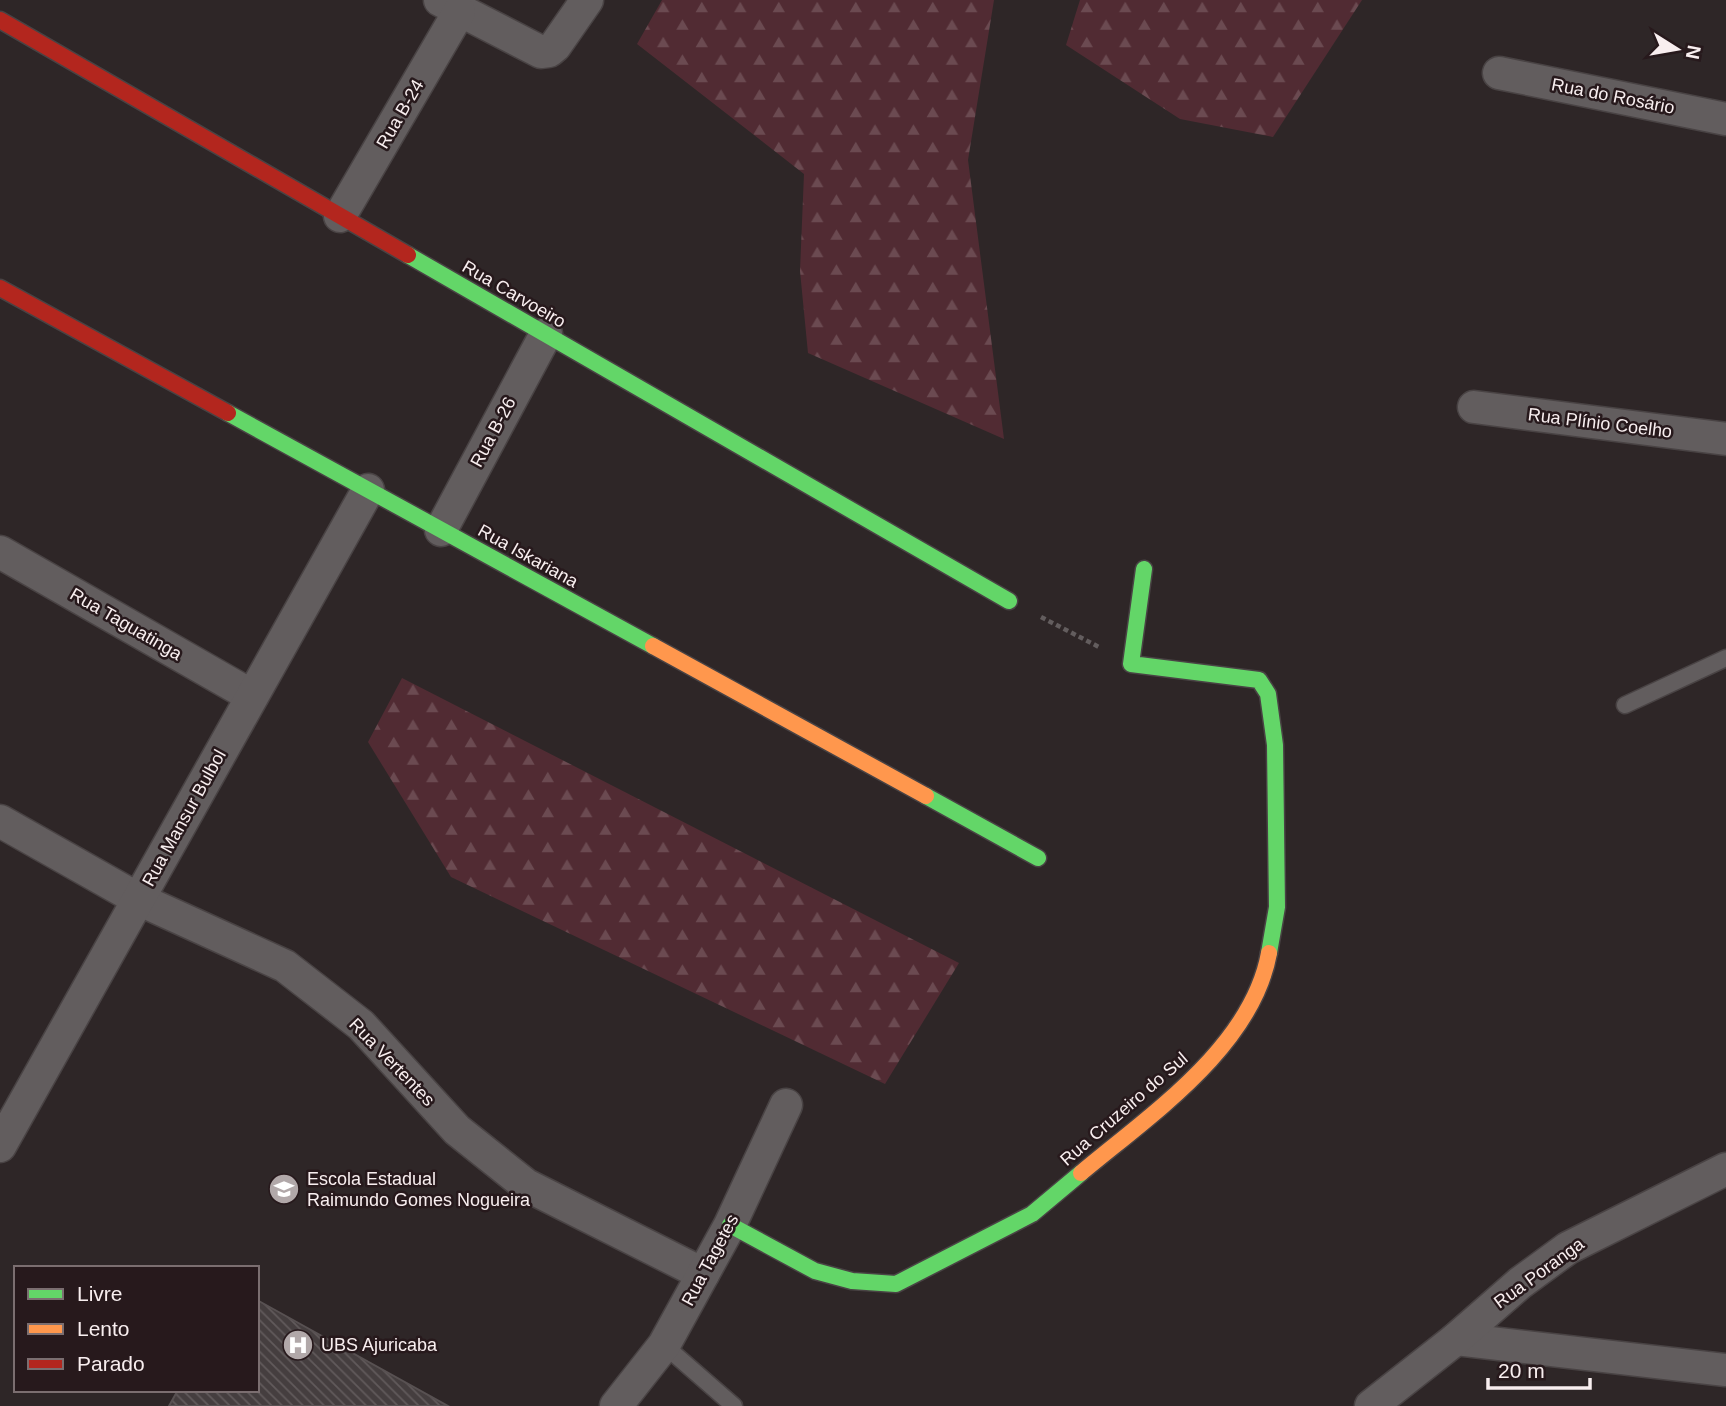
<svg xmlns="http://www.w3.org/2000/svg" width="1726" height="1406" viewBox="0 0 1726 1406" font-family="Helvetica,sans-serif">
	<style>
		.forest { fill: url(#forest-firs) }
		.building { fill: url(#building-back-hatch); stroke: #585152; stroke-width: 2 }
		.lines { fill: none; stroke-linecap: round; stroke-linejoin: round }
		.lane-casing { stroke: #494344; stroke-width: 19 }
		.street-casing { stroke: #494344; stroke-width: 35 }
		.fast-casing { stroke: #494344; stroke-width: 19 }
		.slow-casing { stroke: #494344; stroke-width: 19 }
		.jam-casing { stroke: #494344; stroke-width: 19 }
		.path { stroke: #635d5e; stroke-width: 4.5; stroke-dasharray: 5 3.5; stroke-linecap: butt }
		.lane { stroke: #625d5e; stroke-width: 16 }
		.street { stroke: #625d5e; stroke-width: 32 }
		.fast { stroke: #63d668; stroke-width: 16 }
		.slow { stroke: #ff974d; stroke-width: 16 }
		.jam { stroke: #b3261e; stroke-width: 16 }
		.labels { text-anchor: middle; stroke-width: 5; stroke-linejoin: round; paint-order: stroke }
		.street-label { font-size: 18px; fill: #f8eeef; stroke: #27191c }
		.poi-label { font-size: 18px; fill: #f8eeef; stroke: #27191c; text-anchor: start }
	</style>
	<defs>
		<pattern id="forest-firs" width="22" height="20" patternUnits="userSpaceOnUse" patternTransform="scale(1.75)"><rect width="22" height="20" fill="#512b33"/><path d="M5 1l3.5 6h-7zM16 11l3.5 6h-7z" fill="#6b4a51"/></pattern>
		<pattern id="building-back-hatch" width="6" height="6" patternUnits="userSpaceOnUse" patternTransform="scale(1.75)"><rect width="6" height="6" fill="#453e3f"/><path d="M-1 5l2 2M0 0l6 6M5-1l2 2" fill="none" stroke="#615a5b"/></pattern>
	</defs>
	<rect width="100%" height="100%" fill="#2e2627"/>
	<g class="forest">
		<path d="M662,0H994L968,160L1004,439L808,353L800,271L804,174L637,44Z"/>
		<path d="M1080,0H1362L1273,137L1180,119L1066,45Z"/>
		<path d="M402,678L959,963L885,1084L451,877L368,742Z"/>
	</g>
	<path class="building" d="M257,1300L448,1406H169L178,1390H257Z"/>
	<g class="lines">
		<g class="lane-casing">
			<g id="lane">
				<path d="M1625,705L1726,658"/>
				<path d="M664,1345L734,1406"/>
			</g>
		</g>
		<g class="street-casing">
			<g id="street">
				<path d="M440,0L541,52L549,51L555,46L587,0"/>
				<path d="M1499,73L1726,119"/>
				<path d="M340,216L459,12"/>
				<path d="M1474,407L1726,439"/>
				<path d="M441,530L546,334"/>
				<path d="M0,552L252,696"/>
				<path d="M0,821L138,899L285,966L361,1025L457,1130L526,1185L703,1274"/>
				<path d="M0,1146L368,490"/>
				<path d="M1456,1339L1726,1370"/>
				<path d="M616,1406L664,1345L730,1225L786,1105"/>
				<path d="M1371,1406L1456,1339L1520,1283L1568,1248L1726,1169"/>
			</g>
		</g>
		<g class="fast-casing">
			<g id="fast">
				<path d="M408,255L1009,601"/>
				<path d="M228,413L653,646"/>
				<path d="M1144,569L1131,664L1259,680L1268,694L1275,745L1277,907L1269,953"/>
				<path d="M926,796L1038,858"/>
				<path d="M730,1225L815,1271L852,1281L896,1284L1032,1214L1081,1173"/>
			</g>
		</g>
		<g class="slow-casing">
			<g id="slow">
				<path d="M653,646L926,796"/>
				<path d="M1081,1173C1150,1115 1252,1047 1269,953"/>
			</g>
		</g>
		<g class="jam-casing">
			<g id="jam">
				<path d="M0,20L408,255"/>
				<path d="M0,288L228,413"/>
			</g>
		</g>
		<path class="path" d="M1041,617L1099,647"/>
		<use href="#lane" class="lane"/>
		<use href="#street" class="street"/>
		<use href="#fast" class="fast"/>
		<use href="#slow" class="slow"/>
		<use href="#jam" class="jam"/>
	</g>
	<defs>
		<g id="school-disc" transform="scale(1.575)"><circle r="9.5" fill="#b1a8a9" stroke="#27191c"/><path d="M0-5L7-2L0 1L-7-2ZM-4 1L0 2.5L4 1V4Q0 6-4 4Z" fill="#fff"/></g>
		<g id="hospital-disc" transform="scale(1.575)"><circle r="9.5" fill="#b1a8a9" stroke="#27191c"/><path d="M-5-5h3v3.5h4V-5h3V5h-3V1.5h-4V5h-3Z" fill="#fff"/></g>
	</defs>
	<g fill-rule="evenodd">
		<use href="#school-disc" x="284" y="1189"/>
		<use href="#hospital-disc" x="298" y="1345"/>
	</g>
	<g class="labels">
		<g class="street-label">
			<text transform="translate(1613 96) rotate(11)" y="6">Rua do Rosário</text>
			<text transform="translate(400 114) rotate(-60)" y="6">Rua B-24</text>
			<text transform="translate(514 294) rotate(30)" y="6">Rua Carvoeiro</text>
			<text transform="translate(1600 423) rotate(7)" y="6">Rua Plínio Coelho</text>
			<text transform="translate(493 432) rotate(-62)" y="6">Rua B-26</text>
			<text transform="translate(528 556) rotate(29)" y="6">Rua Iskariana</text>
			<text transform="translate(126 624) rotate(30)" y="6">Rua Taguatinga</text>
			<text transform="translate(184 818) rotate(-61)" y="6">Rua Mansur Bulbol</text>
			<text transform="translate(392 1062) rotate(46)" y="6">Rua Vertentes</text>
			<text transform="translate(1124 1109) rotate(-41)" y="6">Rua Cruzeiro do Sul</text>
			<text transform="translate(710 1260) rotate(-62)" y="6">Rua Tagetes</text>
			<text transform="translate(1539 1273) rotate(-36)" y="6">Rua Poranga</text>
		</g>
		<g class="poi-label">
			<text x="307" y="1185">Escola Estadual<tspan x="307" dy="21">Raimundo Gomes Nogueira</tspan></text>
			<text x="321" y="1351">UBS Ajuricaba</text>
		</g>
	</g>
	<rect x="14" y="1266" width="245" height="126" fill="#27191c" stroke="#7b6e70" stroke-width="2"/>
	<rect x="28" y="1289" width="35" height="10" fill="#63d668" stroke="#7b6e70" stroke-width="2"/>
	<text x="77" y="1301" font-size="21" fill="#f8eeef">Livre</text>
	<rect x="28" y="1324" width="35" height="10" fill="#ff974d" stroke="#7b6e70" stroke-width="2"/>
	<text x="77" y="1336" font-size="21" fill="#f8eeef">Lento</text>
	<rect x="28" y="1359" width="35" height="10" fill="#b3261e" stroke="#7b6e70" stroke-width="2"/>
	<text x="77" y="1371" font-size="21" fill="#f8eeef">Parado</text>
	<g transform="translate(1677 49) rotate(101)" stroke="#27191c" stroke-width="5" paint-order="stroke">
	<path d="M0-5L12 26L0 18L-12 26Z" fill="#f8eeef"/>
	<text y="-10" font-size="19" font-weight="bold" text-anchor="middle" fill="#f8eeef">N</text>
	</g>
	<path d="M1488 1378v10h102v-10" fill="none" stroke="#f8eeef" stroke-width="3.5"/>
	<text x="1498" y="1378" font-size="21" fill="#f8eeef" stroke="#27191c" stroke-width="5" paint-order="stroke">20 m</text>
</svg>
